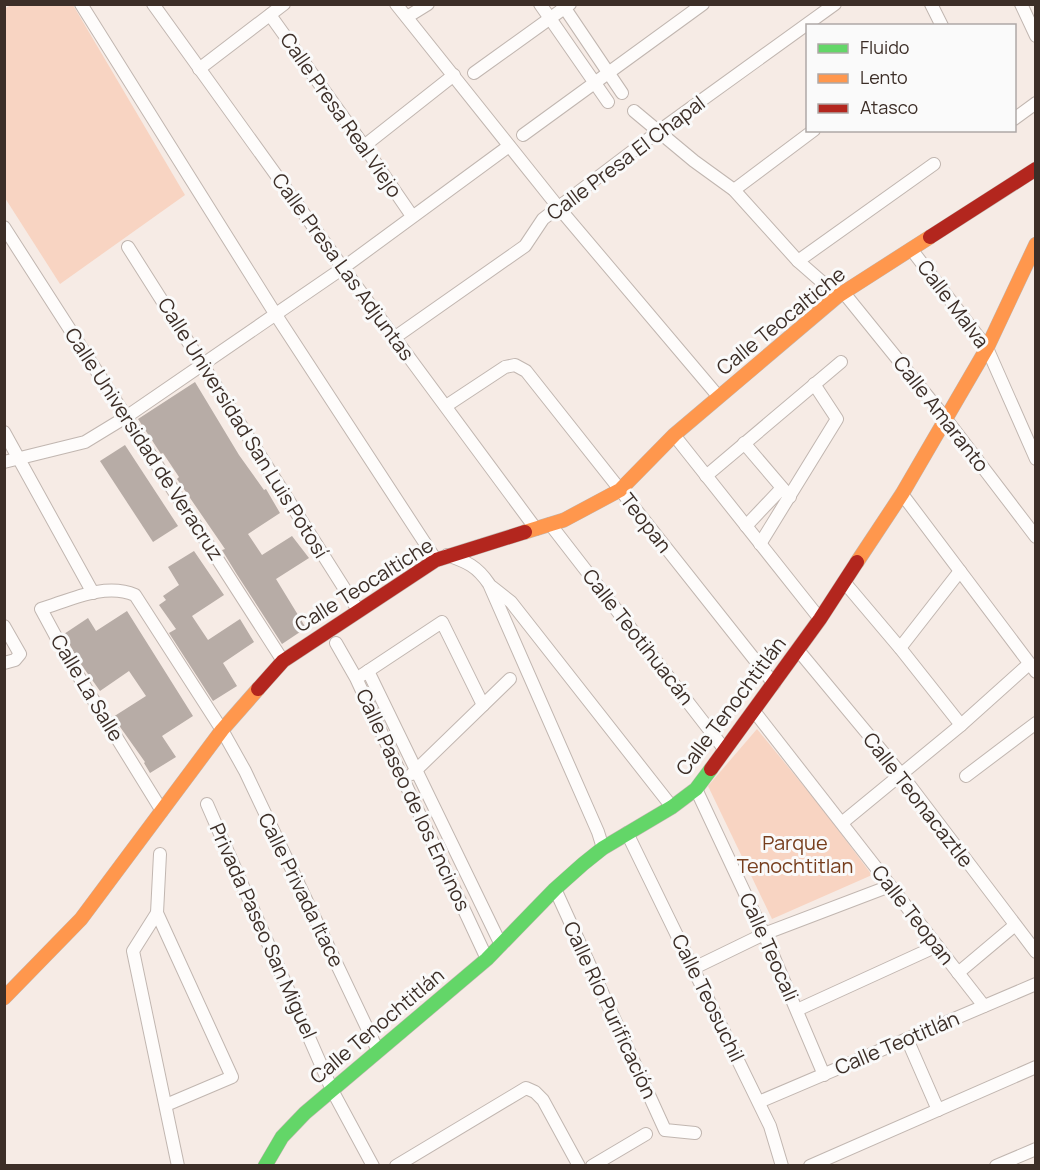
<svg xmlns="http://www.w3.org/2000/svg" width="1040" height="1170" viewBox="0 0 1040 1170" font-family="Manrope,sans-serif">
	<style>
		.green { fill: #f8d4c2 }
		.building { fill: #b7aca6 }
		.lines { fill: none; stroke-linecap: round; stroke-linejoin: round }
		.street-casing { stroke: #c1b6b0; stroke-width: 14 }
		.fast-casing { stroke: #c1b6b0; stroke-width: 15 }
		.slow-casing { stroke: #c1b6b0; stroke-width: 15 }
		.jam-casing { stroke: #c1b6b0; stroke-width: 15 }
		.street { stroke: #fefcfb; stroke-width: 12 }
		.fast { stroke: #63d668; stroke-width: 14 }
		.slow { stroke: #ff974d; stroke-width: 14 }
		.jam { stroke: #b3261e; stroke-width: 14 }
		.labels { text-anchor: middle; stroke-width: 6; stroke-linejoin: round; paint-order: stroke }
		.street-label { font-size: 20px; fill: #3c2e27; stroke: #fafafa }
		.park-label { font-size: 20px; fill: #773e1d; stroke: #fafafa }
	</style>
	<rect width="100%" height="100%" fill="#f6ebe5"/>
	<g class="green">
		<path d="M11,5H73L185,195L60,284L5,198L4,9Z"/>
		<path d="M757,729L821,807L872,875L772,919L708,786Z"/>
	</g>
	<g class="building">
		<path d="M195,382L239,455L264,490L266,489L280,513L248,534L262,555L292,536L309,558L276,579L306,628L282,644L236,573L222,550L225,549L177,479L179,477L163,453L161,454L138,419Z"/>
		<path d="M125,445L178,526L153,542L100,461Z"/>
		<path d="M194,551L224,595L192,616L208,640L240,619L254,642L223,663L237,686L213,701L169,633L176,629L159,605L166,600L163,596L179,585L168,567Z"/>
		<path d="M127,611L193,716L162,736L176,757L150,773L144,763L145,762L113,717L146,696L129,671L100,691L78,660L64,634L88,618L96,631Z"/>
	</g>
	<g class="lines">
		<g class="street-casing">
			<g id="street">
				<path d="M81,4L276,315L436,560"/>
				<path d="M153,4L343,268L536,529"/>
				<path d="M396,4L559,208L718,396"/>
				<path d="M540,4L608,102"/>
				<path d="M562,4L622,93"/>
				<path d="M931,4L942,26"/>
				<path d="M1021,4L1036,36"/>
				<path d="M270,15L364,146L412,216"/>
				<path d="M407,17L428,4"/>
				<path d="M199,69L284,4"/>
				<path d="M474,73L570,4"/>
				<path d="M634,111L694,161L734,190L798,261L838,296"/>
				<path d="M1014,119L1036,103"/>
				<path d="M523,135L703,4"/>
				<path d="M364,146L454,75"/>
				<path d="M734,190L814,130"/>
				<path d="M4,227L283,661"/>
				<path d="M128,247L358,610"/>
				<path d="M911,249L987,348L1036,459"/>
				<path d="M798,261L934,164"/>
				<path d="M844,293L946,419L1036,537"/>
				<path d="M394,338L525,246L543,219L659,131L835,4"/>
				<path d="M446,406L505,367L515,365L526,371L774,684"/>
				<path d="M4,432L93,593"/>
				<path d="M674,435L820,619"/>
				<path d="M744,443L790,497"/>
				<path d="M4,462L85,442L126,417L343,268L509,146"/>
				<path d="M706,476L841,362"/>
				<path d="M902,494L1036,672"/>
				<path d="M550,524L725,750"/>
				<path d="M746,526L782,488"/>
				<path d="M760,544L837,419L814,384"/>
				<path d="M447,555C467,562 477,566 489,584L598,832L603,848"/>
				<path d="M845,583L900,648L961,725"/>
				<path d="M492,587L511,602L672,807"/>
				<path d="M4,626L20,654L15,660L4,663"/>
				<path d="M336,643L356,678L487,959"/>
				<path d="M900,648L960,571"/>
				<path d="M798,650L901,774L1036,952"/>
				<path d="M368,671L501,945"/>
				<path d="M362,675L442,622L483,705"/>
				<path d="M754,711L984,1006"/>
				<path d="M412,774L510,679"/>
				<path d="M966,776L1036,723"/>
				<path d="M696,789L764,934L824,1075"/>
				<path d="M207,804L332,1090L373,1166"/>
				<path d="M162,811L68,659L41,609C70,600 105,582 135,595L222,730L245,771L378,1051"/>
				<path d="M843,822L961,725L1029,664"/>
				<path d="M627,833L770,1126L782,1166"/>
				<path d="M160,854L157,913L232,1077L166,1105"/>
				<path d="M555,889L665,1130L695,1133"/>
				<path d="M157,913L133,951L178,1166"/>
				<path d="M694,968L764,934L890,886"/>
				<path d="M958,973L1015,925"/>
				<path d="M797,1010L937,946"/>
				<path d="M907,1039L938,1110"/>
				<path d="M759,1102L1036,984"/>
				<path d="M396,1166L526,1088L535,1092L543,1100L579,1166"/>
				<path d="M592,1166L646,1134"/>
				<path d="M810,1166L1036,1067"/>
				<path d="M996,1166L1036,1149"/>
			</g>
		</g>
		<g class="fast-casing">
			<path id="fast" d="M265,1166L282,1137L305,1113L487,959L555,889L583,864L603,848L672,807L696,789L711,769"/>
		</g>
		<g class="slow-casing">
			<g id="slow">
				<path d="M525,532L564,520L620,490L674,435L838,296L930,237"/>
				<path d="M857,562L902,494L987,348L1036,244"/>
				<path d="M4,998L81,919L222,730L258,689"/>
			</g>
		</g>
		<g class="jam-casing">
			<g id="jam">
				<path d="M930,237L1036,169"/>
				<path d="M258,689L283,661L436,560L525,532"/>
				<path d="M711,769L820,619L857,562"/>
			</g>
		</g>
		<use href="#street" class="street"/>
		<use href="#fast" class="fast"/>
		<use href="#slow" class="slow"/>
		<use href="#jam" class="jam"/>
	</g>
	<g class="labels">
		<g class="street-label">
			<text transform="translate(341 115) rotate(55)" y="7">Calle Presa Real Viejo</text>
			<text transform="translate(626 158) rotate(-37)" y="7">Calle Presa El Chapal</text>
			<text transform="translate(343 267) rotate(54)" y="7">Calle Presa Las Adjuntas</text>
			<text transform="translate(953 304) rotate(53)" y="7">Calle Malva</text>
			<text transform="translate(781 321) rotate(-39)" y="7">Calle Teocaltiche</text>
			<text transform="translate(941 414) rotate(52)" y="7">Calle Amaranto</text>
			<text transform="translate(243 428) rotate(58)" y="7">Calle Universidad San Luis Potosí</text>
			<text transform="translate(144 444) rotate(57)" y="7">Calle Universidad de Veracruz</text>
			<text transform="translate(646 523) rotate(52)" y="7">Teopan</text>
			<text transform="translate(364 585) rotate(-32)" y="7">Calle Teocaltiche</text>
			<text transform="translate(638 637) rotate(52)" y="7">Calle Teotihuacán</text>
			<text transform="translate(87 688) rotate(59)" y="7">Calle La Salle</text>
			<text transform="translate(731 706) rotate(-53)" y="7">Calle Tenochtitlán</text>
			<text transform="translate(413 800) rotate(65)" y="7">Calle Paseo de los Encinos</text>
			<text transform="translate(918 800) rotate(52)" y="7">Calle Teonacaztle</text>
			<text transform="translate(301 890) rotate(64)" y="7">Calle Privada Itace</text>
			<text transform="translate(913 915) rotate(52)" y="7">Calle Teopan</text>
			<text transform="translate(263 931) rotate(66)" y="7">Privada Paseo San Miguel</text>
			<text transform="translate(769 947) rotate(66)" y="7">Calle Teocali</text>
			<text transform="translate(708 998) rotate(64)" y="7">Calle Teosuchil</text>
			<text transform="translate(610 1010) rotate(65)" y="7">Calle Río Purificación</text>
			<text transform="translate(377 1026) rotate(-40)" y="7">Calle Tenochtitlán</text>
			<text transform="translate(897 1043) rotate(-23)" y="7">Calle Teotitlán</text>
		</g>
		<g class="park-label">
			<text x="795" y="850">Parque<tspan x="795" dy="23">Tenochtitlan</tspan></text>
		</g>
	</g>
	<rect width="1040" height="1170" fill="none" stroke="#3c2e27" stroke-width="12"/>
	<rect x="806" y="24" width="210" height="108" fill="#fafafa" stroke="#aea8a6" stroke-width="1.5"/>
	<rect x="818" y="44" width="30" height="9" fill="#63d668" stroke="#aea8a6" stroke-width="1.5"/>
	<text x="860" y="54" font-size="18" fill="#3c2e27">Fluido</text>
	<rect x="818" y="74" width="30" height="9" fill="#ff974d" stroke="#aea8a6" stroke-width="1.5"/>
	<text x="860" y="84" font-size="18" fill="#3c2e27">Lento</text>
	<rect x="818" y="104" width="30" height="9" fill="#b3261e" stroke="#aea8a6" stroke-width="1.5"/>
	<text x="860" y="114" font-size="18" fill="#3c2e27">Atasco</text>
</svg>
